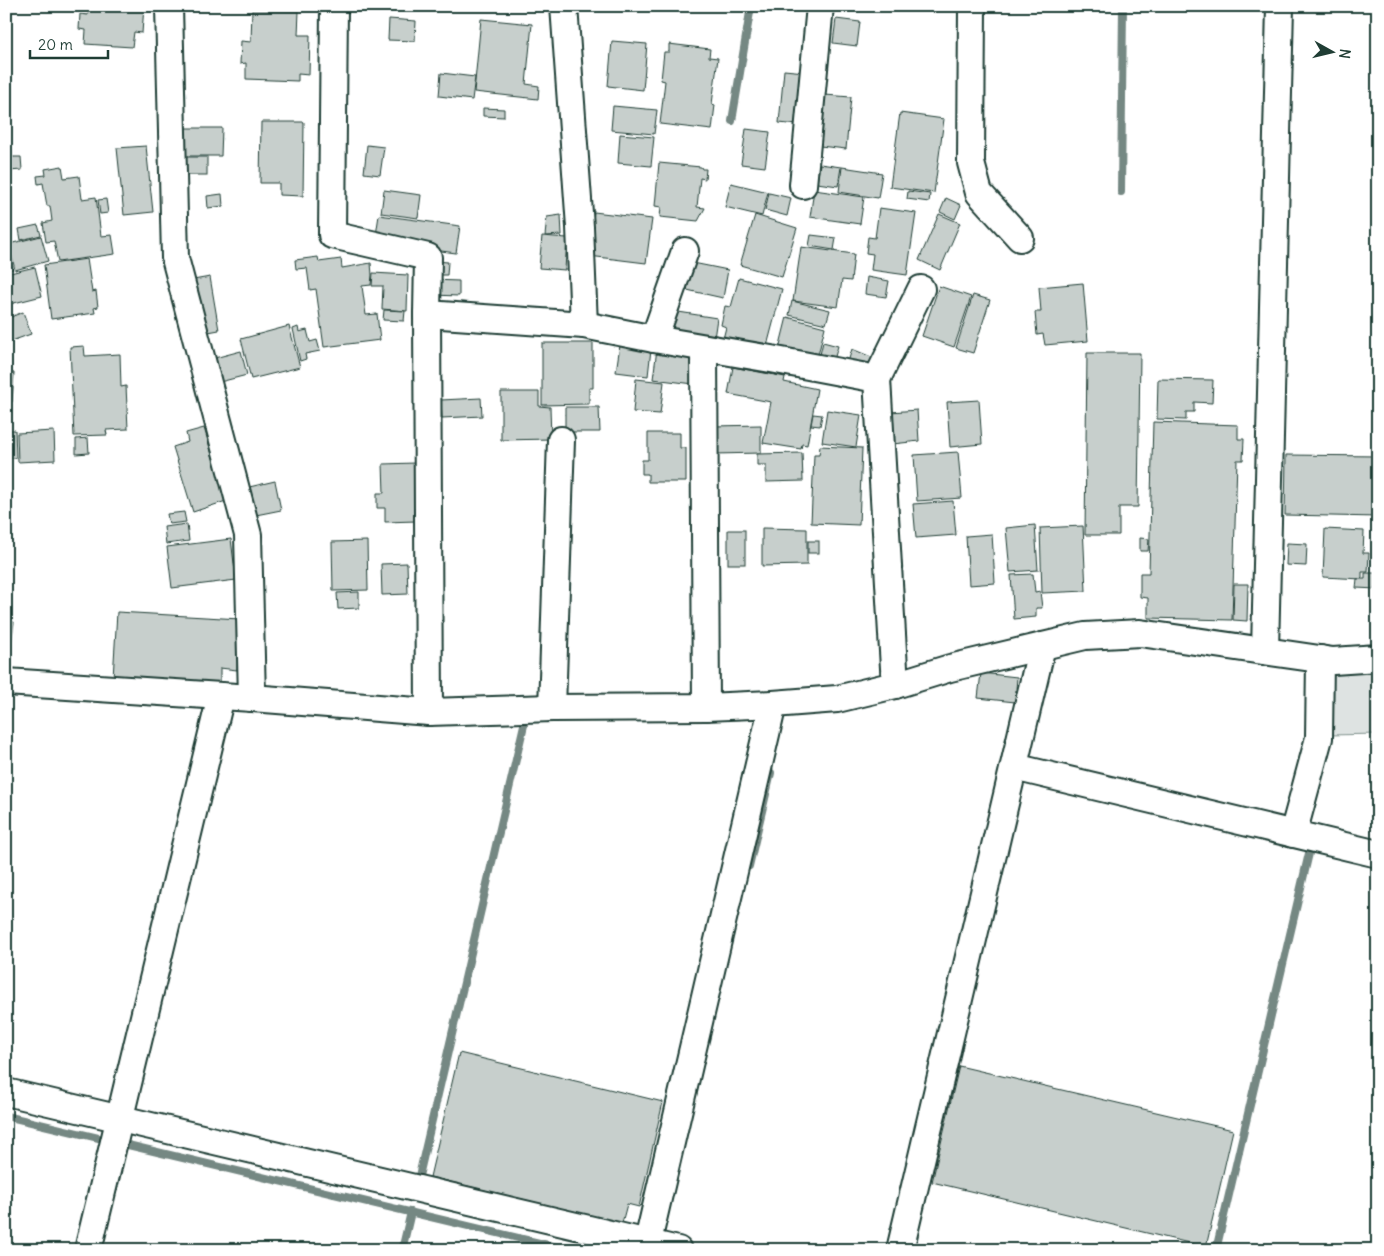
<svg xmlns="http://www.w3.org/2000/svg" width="1384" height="1256" viewBox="0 0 1384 1256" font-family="Delius,sans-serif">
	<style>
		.green { fill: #dee3e2; stroke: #7e908b }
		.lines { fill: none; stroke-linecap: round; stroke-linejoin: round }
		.stream { stroke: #758883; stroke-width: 8 }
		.building { fill: #c7cfcc; stroke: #1f3d34 }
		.minor-casing { stroke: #1f3d34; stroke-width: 30 }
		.minor { stroke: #fff; stroke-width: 26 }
	</style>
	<rect width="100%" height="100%" fill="#fff"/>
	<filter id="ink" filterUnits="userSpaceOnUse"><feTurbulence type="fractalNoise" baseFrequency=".02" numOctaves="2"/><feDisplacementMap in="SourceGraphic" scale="10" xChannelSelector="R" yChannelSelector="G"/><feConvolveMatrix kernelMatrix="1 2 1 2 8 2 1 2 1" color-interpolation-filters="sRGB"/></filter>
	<g filter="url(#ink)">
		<path class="green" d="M1378,670V734L1330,735L1327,674Z"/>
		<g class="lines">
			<g class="stream">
				<path d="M732,121L751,6"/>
				<path d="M1121,192L1123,6"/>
				<path d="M749,866L771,773"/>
				<path d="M6,1116L569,1250"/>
				<path d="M419,1176L524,725"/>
				<path d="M402,1250L411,1212"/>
				<path d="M1216,1250L1310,849"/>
			</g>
		</g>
		<g class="building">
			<path d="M88,6H144L142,33L134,32L132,47L85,44L86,30L79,29L80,14L88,15Z"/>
			<path d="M252,10L299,11L298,35H310L309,75L298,74V81L246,79V63L240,64L241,41L251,42Z"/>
			<path d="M389,19L416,21L415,41L388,40Z"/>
			<path d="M481,19L532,24L526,84L539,86L538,99L474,92Z"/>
			<path d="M836,19L860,22L857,46L833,43Z"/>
			<path d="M612,41L647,44L643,90L608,86Z"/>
			<path d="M669,44L710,49L709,57L718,58L712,104L715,105L712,130L660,124L665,81L661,80L664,52H669Z"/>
			<path d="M784,70L805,72L799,125L779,123Z"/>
			<path d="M441,73L475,77L472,100L439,96Z"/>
			<path d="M825,95L851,97L846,149L820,146Z"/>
			<path d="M613,106L657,110L654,134L611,130Z"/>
			<path d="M483,108L504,109V117L483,116Z"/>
			<path d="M900,113L944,119L934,193L890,187Z"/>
			<path d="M261,122H304L303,196L279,195V183H260Z"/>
			<path d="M185,128H222L221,156H184Z"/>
			<path d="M746,129L770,132L765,167L741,164Z"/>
			<path d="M620,134L654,137L651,166L618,163Z"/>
			<path d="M367,145L384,147L380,175L364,173Z"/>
			<path d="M146,146L153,212L124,215L117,148Z"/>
			<path d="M6,153H9V157H21L22,170L9,171L10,185H6Z"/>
			<rect x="184" y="157" width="23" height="18"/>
			<path d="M659,163L701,167L702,169H706L705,179L700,178L697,207L705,208L698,221L660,217L661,207L655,206Z"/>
			<path d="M820,164L841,167L838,186L817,183Z"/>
			<path d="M62,166L64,178L79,176L82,199L96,197L101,236L112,235L115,254L58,262L54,241L46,242L43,223L52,221L50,206H47L43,183L38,184L37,176L46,175L45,169Z"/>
			<path d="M842,167L882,173L878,198L839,192Z"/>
			<path d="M731,183L768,192L762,216L725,207Z"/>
			<path d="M384,190L421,195L418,218L381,213Z"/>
			<path d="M814,190L864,197L860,224L810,217Z"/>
			<path d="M908,191L930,194L929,202L907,199Z"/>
			<path d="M769,193L791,198L787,216L765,210Z"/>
			<path d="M222,194L223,206L208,208L207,196Z"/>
			<path d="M946,198L961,205L955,219L940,212Z"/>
			<path d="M106,199L108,213L100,214L98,200Z"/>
			<path d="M879,208L916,213L907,275L871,270L873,254L866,253L868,237L875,238Z"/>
			<path d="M594,212L652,219L646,263L589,256Z"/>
			<path d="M939,214L960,223L940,270L919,260Z"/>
			<path d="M379,215L460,226L456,253L375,242Z"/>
			<path d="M561,215L562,235L545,236L547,217Z"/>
			<path d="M755,215L797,228L782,277L740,265Z"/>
			<path d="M38,225L41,235L21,240L19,229Z"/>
			<path d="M811,235L836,238L834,250L809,246Z"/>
			<path d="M41,236L48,261L15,270L9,244Z"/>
			<path d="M542,236L567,238L565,270L539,268Z"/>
			<path d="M7,247L13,269L6,271V248Z"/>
			<path d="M801,247L854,254L851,281L842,280L838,307L793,301Z"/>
			<path d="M318,257L319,262L341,259L342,268L371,263L372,275L371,285L362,286L366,315L377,314L380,340L324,347L316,289L310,290L307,268L296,269L295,260Z"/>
			<path d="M87,259L92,292L96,291L98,307L94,308L95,313L51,319L44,265Z"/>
			<path d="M434,261L448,262L447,275H433Z"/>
			<path d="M693,263L728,270L723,298L687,290Z"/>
			<path d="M35,267L42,296L6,305V274Z"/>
			<path d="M373,273L408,275L407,311L382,309L383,286H372Z"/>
			<path d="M210,277L219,330L203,333L188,281Z"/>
			<path d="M867,277L889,281L886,297L865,294Z"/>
			<path d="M739,278L782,289L767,346L723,339L726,327L721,325L725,306L731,307Z"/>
			<path d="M432,280L459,281V296L432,295Z"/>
			<path d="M1083,283L1088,341L1045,345L1043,334L1037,335L1035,312H1041L1039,287Z"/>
			<path d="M939,286L971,297L954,347L922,336Z"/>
			<path d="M973,295L990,300L973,353L956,348Z"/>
			<path d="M792,301L830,310L826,324L789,315Z"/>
			<path d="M384,310L405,311L404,321L383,320Z"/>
			<path d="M672,311L717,318L713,345L668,338Z"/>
			<path d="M23,312L31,334L6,343V319Z"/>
			<path d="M787,317L825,327L816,363L778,353Z"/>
			<path d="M289,326L300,367L251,379L241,339Z"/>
			<path d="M298,327L299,332L307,330L310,342L317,340L320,351L305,354L306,359L300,361L293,329Z"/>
			<path d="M823,342L838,346L832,367L818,363Z"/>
			<path d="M542,343H593V388H589V404L542,405Z"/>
			<path d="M620,345L651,349L648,376L616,372Z"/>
			<path d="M84,346L85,356L120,354L121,387L126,386L128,429L106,430L107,435L74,436L70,347Z"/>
			<path d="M657,349L698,354L694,384L653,379Z"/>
			<path d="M852,349L874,358L870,370L848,362Z"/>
			<path d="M241,351L247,375L212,384L207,360Z"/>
			<path d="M1087,353H1140L1138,507H1119V535H1085Z"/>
			<path d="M733,367L785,377L784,382L817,389L807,445L802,444L801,449L763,443L771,402L728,394Z"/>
			<path d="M6,372L14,373L12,402H6Z"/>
			<path d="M636,379L664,382L660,414L633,412Z"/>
			<path d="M1158,379L1213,380L1212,403L1194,402V412H1186V420L1157,419Z"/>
			<path d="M501,392H539V406L550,407L551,439L501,440Z"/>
			<path d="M481,398L482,416L442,418L441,400Z"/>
			<path d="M979,400L982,444L950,447L947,402Z"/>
			<path d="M565,407H599L600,432H565Z"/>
			<path d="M827,410L861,415L856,447L822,442Z"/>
			<path d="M917,410L919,441L893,444L891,412Z"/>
			<path d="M813,414L822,415L820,426L811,425Z"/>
			<path d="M1153,422L1238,425V439H1244L1243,460H1237L1232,620L1148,618V598L1140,597V573H1149Z"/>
			<path d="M761,425V453L715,454V426Z"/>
			<path d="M204,428L226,501L193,512L173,447L188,442L186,433Z"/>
			<path d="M6,430H15L16,458H6Z"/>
			<path d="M54,431L55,460L18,462L17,433Z"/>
			<path d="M648,433H680V448H686V482H648V474H642V460H648Z"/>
			<path d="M88,438L89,453L76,454V439Z"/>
			<path d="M820,446L862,448L859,525L811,523L814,455H819Z"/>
			<path d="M958,452L962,498L917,501L914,455Z"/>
			<path d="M802,453L803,481L766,482V465H757V454Z"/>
			<path d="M1286,455L1378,456V517L1285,515Z"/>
			<path d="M415,463L416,521L385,522V508H377V493H384L383,464Z"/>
			<path d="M275,481L281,510L251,516L245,488Z"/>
			<path d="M953,501L956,535L916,538L913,504Z"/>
			<path d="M184,512L186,522L169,524L167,514Z"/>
			<path d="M187,524L189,541L166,544L164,527Z"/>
			<path d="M1035,525L1038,570L1010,572L1006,528Z"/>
			<path d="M1083,526L1086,591L1042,593L1040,528Z"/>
			<path d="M762,528L807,529V565L762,566Z"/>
			<path d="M1325,529L1364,531L1363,553H1369L1368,572H1362V579L1323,577Z"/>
			<rect x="728" y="530" width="17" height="34"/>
			<path d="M992,534L995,583L969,585L966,536Z"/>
			<path d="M1140,538L1149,539L1148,551H1140Z"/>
			<path d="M231,539L236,580L172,588L167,547Z"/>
			<path d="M367,541L368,590L333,591L332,542Z"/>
			<rect x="808" y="541" width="11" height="12"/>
			<path d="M1287,543L1307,544L1306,566L1286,565Z"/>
			<path d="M407,563L408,594L382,595L381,564Z"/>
			<path d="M1365,573H1378L1377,589L1356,588L1357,579H1365Z"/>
			<path d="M1033,574L1035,592L1040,591L1042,608H1036V617L1014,619L1011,575Z"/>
			<path d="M1234,584H1248L1247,621L1233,620Z"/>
			<path d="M359,592V608L338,609L337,593Z"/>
			<path d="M117,612L240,619L237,670L220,668V684L113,678Z"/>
			<path d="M6,621L14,622L7,674H6Z"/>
			<path d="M981,673L1017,677L1015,702L978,698Z"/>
			<path d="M459,1053L663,1102L639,1207L627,1204L622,1223L430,1177Z"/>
			<path d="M959,1066L1233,1130L1206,1247L932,1182Z"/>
		</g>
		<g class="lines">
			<g class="minor-casing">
				<g id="minor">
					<path d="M169,6L175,258L248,535L252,698"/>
					<path d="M334,6L332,235L428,257L427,314L429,712"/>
					<path d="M564,6L580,227L584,325"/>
					<path d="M972,6L971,163L979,193L1020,238"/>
					<path d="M803,185L820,6"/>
					<path d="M427,314L584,325L654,339L771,359L877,379L895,685"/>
					<path d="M654,339L685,251"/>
					<path d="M704,348L706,707"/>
					<path d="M877,379L921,289"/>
					<path d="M1265,651L1280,6"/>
					<path d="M6,682L252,698L429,712L552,708L706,707L773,704L837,699L895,685L950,668L1085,636L1140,633L1333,661L1378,658"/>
					<path d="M552,708L561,440"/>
					<path d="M1014,767L1378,854"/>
					<path d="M1293,834L1319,738L1320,659"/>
					<path d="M6,1092L678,1250"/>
					<path d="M88,1250L221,696"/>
					<path d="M646,1250L773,704"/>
					<path d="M900,1250L1042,646"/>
				</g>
			</g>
			<use href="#minor" class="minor"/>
		</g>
	</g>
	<rect width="1384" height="1256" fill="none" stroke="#fff" stroke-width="25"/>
	<rect x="12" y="12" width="1359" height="1231" fill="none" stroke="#1f3d34" stroke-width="2" filter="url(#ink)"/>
	<g transform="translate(1332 52) rotate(98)" stroke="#ffffff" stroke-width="4" paint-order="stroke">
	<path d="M0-4L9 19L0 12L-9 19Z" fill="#1f3d34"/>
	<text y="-8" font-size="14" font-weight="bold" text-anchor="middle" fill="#1f3d34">N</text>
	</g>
	<path d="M30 50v8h78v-8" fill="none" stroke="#1f3d34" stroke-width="2.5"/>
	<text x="38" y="50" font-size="15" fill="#1f3d34" stroke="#ffffff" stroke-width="4" paint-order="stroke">20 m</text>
</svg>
